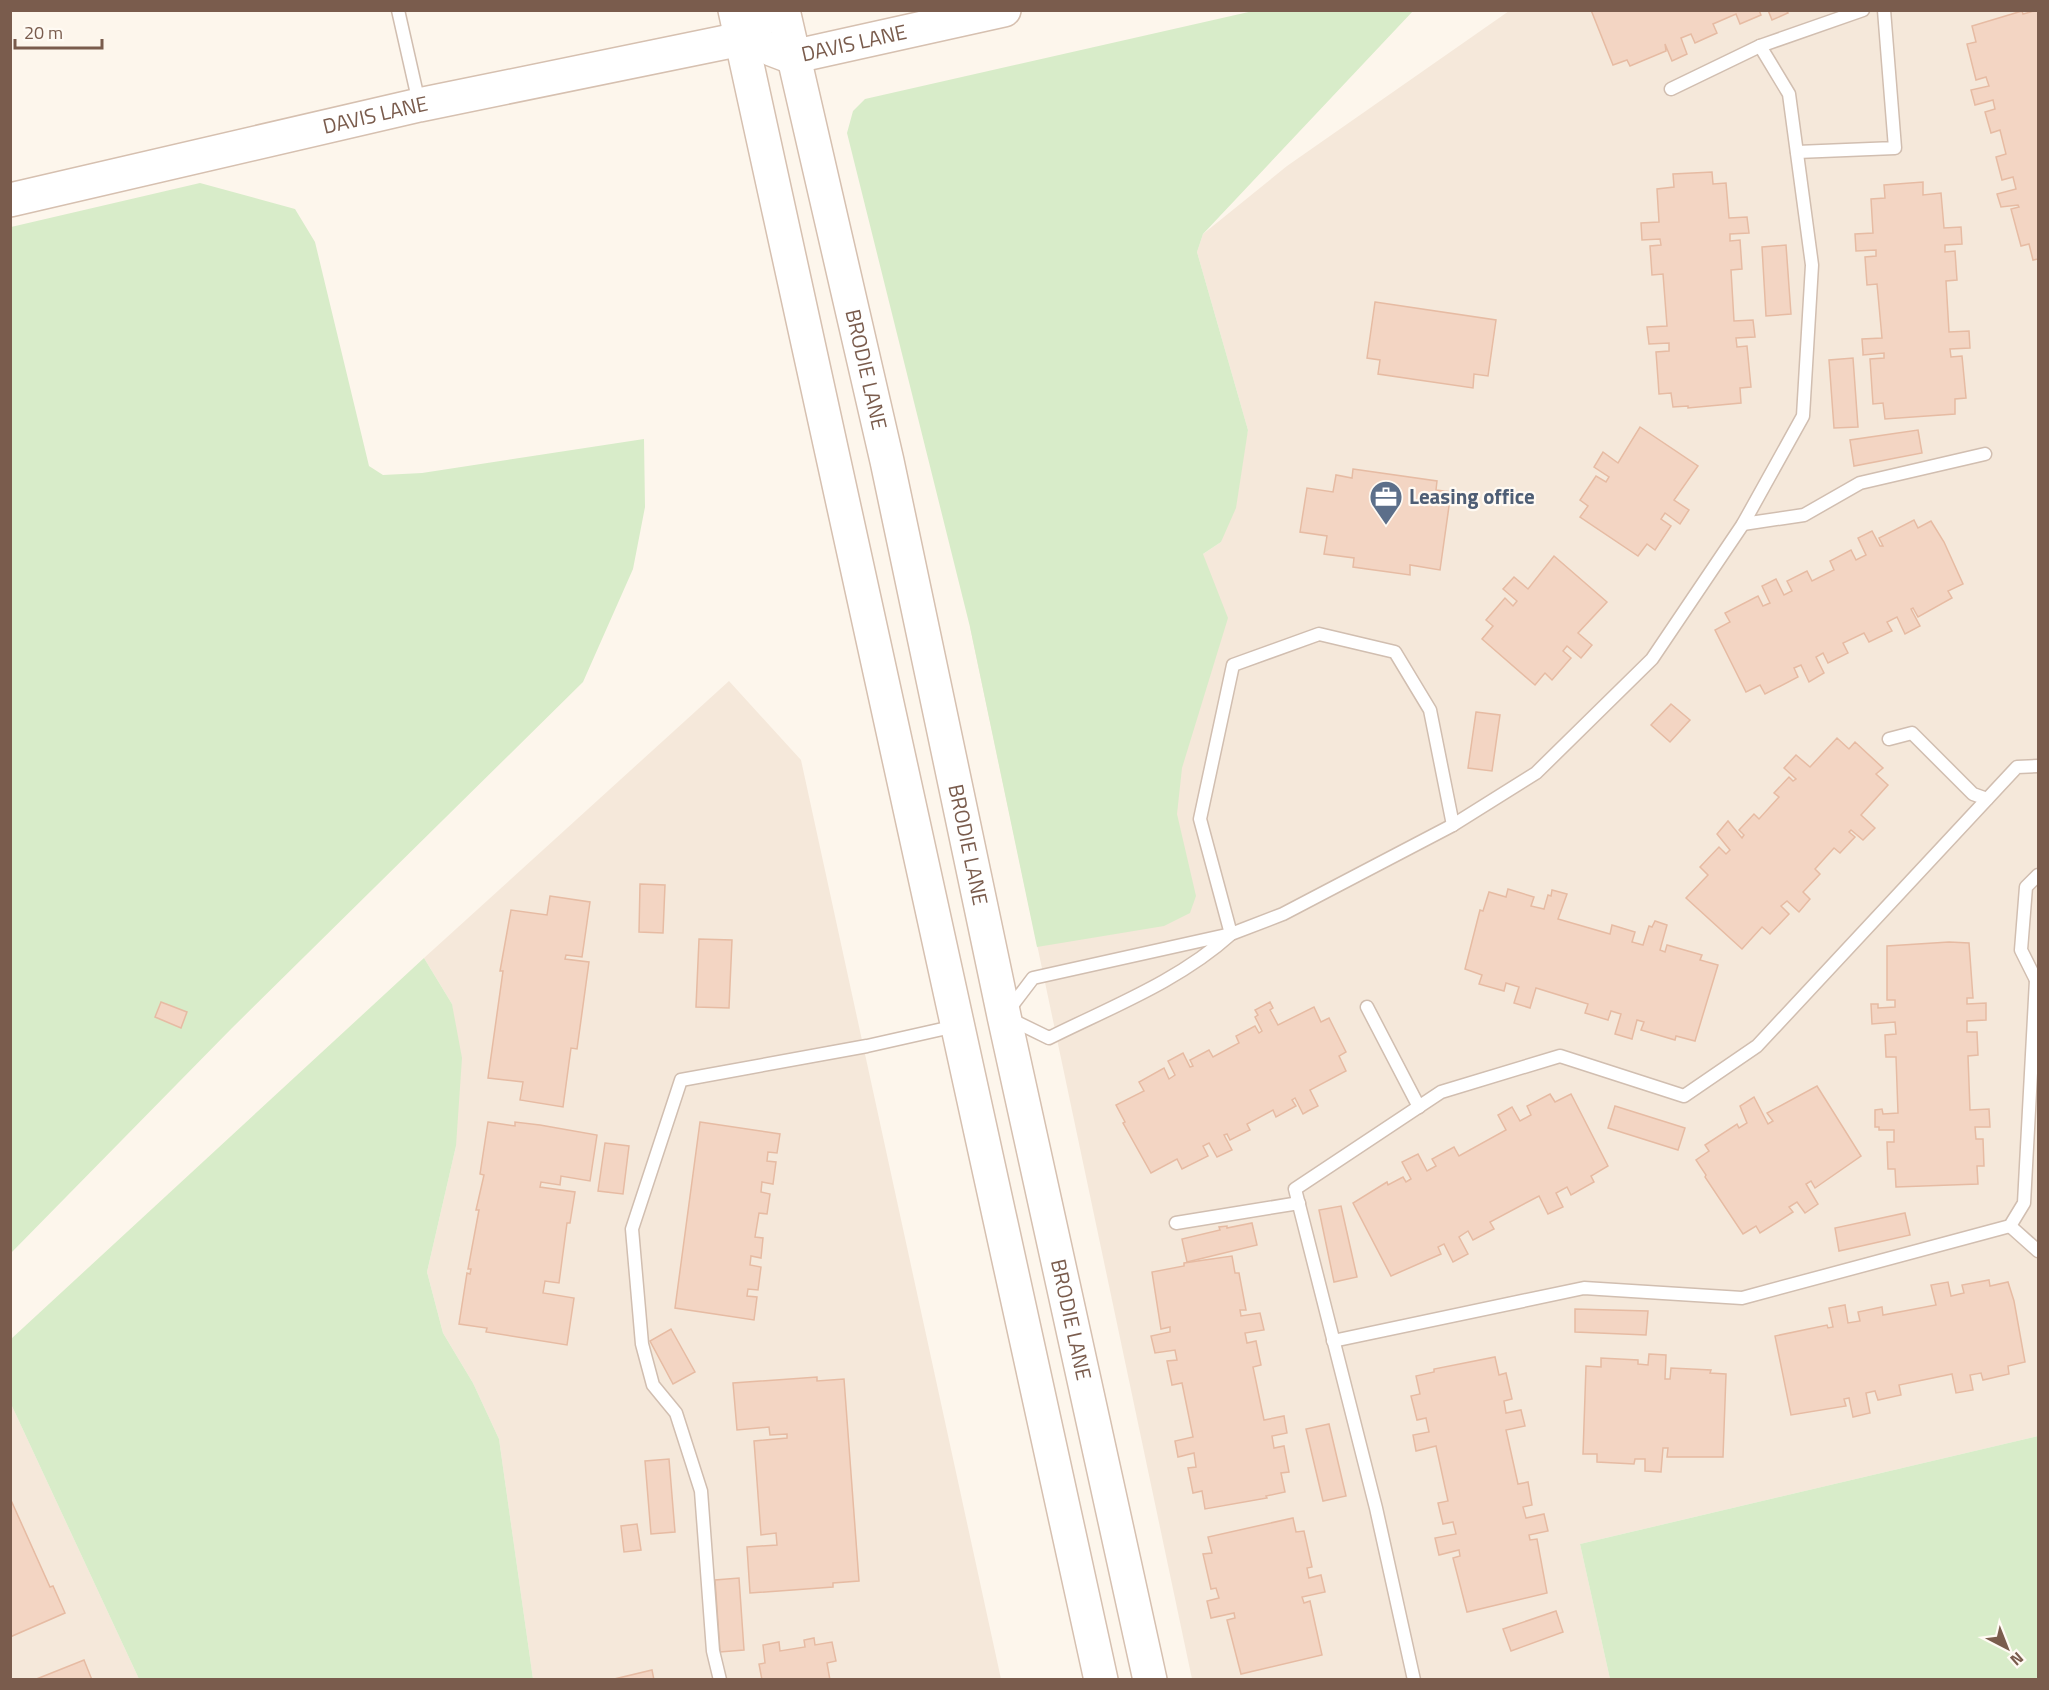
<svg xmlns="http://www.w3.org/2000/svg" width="2049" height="1690" viewBox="0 0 2049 1690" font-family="'Titillium Web',sans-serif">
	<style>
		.residential { fill: #f5e8da }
		.green { fill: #d8ecc9 }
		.building { fill: #f3d5c3; stroke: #e6bba3; stroke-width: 1.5 }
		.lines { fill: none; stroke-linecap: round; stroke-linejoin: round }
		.lane-casing { stroke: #d1beb0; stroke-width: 15 }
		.secondary-casing { stroke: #d6c0b0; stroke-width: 36 }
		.lane { stroke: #fff; stroke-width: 12 }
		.secondary { stroke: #fff; stroke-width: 33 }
		.labels { text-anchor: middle; stroke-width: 4.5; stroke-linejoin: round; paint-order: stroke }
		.street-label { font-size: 21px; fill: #7a5c4d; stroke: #fffaf3 }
		.service-label { font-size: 21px; font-weight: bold; fill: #4e5e75; stroke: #fffaf3; text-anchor: start }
	</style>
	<rect width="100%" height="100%" fill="#fdf6ec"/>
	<g class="residential">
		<path d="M1509,11H2038V1436L1580,1544L1610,1679H1192L970,627L1144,594L1221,542L1248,430L1197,252L1203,234L1287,166Z"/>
		<path d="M729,681L801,760L1001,1679H533L499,1439L473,1383L443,1333L427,1272L456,1146L452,1004L424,958Z"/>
		<path d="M11,1404L139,1679H11Z"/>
	</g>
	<g class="green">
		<path d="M1253,11H1413L1203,234L1197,252L1248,430L1236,508L1221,542L1203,554L1228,618L1182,768L1177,814L1196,896L1190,913L1164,926L1037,947L970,627L847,133L853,111L865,99Z"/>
		<path d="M200,183L295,209L315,242L369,466L383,475L422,473L644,439L645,507L633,569L583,682L232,1028L11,1253V227Z"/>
		<path d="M424,958L452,1004L462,1058L456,1146L427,1272L443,1333L473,1383L499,1439L533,1679H139L11,1404V1339Z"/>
		<path d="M2038,1436V1679H1610L1580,1544Z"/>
	</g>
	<g class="building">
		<path d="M1591,10H1759L1761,15L1740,24L1736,14L1713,24L1717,33L1695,43L1691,34L1681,38L1687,54L1672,61L1665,44L1666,51L1630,66L1627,60L1613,65Z"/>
		<path d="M1768,10H1786L1788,13L1772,20Z"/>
		<path d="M2038,10V259L2033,260L2029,244L2021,246L2011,209L2019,207L2018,205L2001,207L1997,194L2016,189L2013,177L2002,180L1996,157L2006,154L2000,130L1991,133L1985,112L1995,109L1993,100L1975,105L1971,90L1989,86L1986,77L1976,80L1967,44L1976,42L1972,26L2022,11L2023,14Z"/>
		<path d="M1712,172L1713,184L1726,183L1729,218L1747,217L1749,233L1730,234V241L1740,240L1742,269L1731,270L1734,321L1753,320L1755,337L1736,338L1737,347L1747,346L1751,387L1740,388L1741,403L1688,408V406L1673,407L1671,393L1659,394L1658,379L1656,352L1669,351V343L1649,344L1647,327L1667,326L1663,274L1652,275L1650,246L1661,245L1660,239L1642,240L1641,223L1659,222L1657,189L1674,187L1673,174Z"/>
		<path d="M1923,182V195L1941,193L1944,228L1961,227L1962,244L1945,245V252L1955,251L1957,280L1946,281L1949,332L1969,331L1970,348L1950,349L1951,357L1962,356L1966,398L1955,399V414L1885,419L1883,403L1873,404L1870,359L1884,358V353L1863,355V352L1862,339L1882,338L1877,284L1867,285L1865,257L1876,256V250L1856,251L1855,234L1873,233L1871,199L1885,198L1884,185Z"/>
		<path d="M1786,245L1791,314L1766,316L1762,247Z"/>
		<path d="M1375,302L1496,320L1488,376L1474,374L1473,388L1378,374L1380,360L1367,358Z"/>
		<path d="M1853,358L1858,427L1834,428L1829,360Z"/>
		<path d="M1640,427L1698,466L1674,500L1689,510L1680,524L1665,513L1661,519L1671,526L1655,550L1647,544L1638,556L1580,517L1588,506L1580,500L1596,476L1606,482L1609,477L1594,467L1603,452L1618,463Z"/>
		<path d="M1918,430L1922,453L1854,466L1850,440Z"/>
		<path d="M1353,469L1437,481L1436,490L1451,492L1440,570L1410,565V575L1353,567L1354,558L1324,554L1327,536L1300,532L1307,488L1333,492L1336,475L1352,478Z"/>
		<path d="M1914,520L1918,528L1931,521L1944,542L1963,584L1948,591L1952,598L1918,617L1913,608L1911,609L1920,626L1905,634L1897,617L1887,622L1892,631L1869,642L1864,633L1843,643L1848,653L1828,663L1823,653L1816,657L1824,673L1809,682L1801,665L1794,668L1798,677L1765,694L1760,685L1746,692L1715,630L1730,622L1725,613L1758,596L1763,606L1770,603L1762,586L1776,579L1784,595L1792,591L1787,581L1807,571L1812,581L1834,570L1830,561L1851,550L1856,560L1866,555L1858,538L1872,531L1880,546H1883L1879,538Z"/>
		<path d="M1554,556L1607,602L1578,633L1592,645L1581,658L1567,646L1563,651L1571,658L1552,680L1545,673L1535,685L1482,639L1493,626L1486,620L1505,598L1513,606L1517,601L1503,589L1514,577L1528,589Z"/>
		<path d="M1671,704L1690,720L1670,742L1651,725Z"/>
		<path d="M1476,712L1500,715L1492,771L1468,768Z"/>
		<path d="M1837,738L1849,749L1855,742L1883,768L1876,774L1888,785L1861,815L1875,828L1863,840L1851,830L1849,832L1855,837L1840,853L1834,848L1815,869L1820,874L1803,892L1810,899L1799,912L1787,901L1781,906L1789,914L1770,934L1762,927L1742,949L1686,898L1708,875L1700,867L1719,847L1726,854L1730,850L1717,834L1728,821L1742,838L1744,835L1739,830L1754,814L1759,819L1779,797L1774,793L1789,777L1793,781L1796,779L1784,768L1796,755L1810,767Z"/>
		<path d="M640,884L665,885L663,933L639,932Z"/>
		<path d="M1508,889L1534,897L1531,906L1544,909L1548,895L1551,896L1552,890L1567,894L1558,919L1610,934L1612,925L1635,932L1632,942L1643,945L1649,926L1652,927L1655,921L1667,925L1660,950L1665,952L1667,945L1702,955L1700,960L1718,965L1695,1041L1676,1036L1675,1040L1641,1030L1644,1022L1637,1020L1632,1039L1615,1034L1621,1014L1611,1011L1608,1020L1585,1013L1588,1004L1536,988L1530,1008L1514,1003L1519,987L1506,983L1504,991L1479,984L1482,975L1465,969L1480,910L1483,911L1489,892L1506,897Z"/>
		<path d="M550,896L590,902L582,957L566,955L565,959L589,962L577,1049L571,1048L563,1107L520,1100L523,1082L488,1078L503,971H500L511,910L547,915Z"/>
		<path d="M699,939L732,940L729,1008L696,1007Z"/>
		<path d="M1949,942L1969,943L1973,998H1967V1004L1986,1003V1020L1967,1021V1032H1977L1978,1055L1968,1056L1970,1110L1989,1109L1990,1127H1975L1976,1139H1983L1984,1166H1977L1978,1184L1896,1187L1895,1169H1888L1887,1142H1894V1130H1879V1127H1875V1110L1882,1109L1883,1114L1898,1113L1896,1057H1886L1885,1035L1896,1034L1895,1022L1872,1024L1871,1004H1878V1008L1895,1007V1000H1887V946Z"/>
		<path d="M161,1002L187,1012L181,1028L155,1017Z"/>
		<path d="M1270,1002L1273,1008L1270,1010L1278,1025L1314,1007L1321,1022L1329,1018L1346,1052L1339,1056L1346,1071L1310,1090L1318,1106L1308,1111L1303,1114L1295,1098L1292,1100L1296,1106L1276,1117L1273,1110L1247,1124L1250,1130L1230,1140L1227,1134L1224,1135L1232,1150L1217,1157L1209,1143L1203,1146L1208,1156L1182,1169L1177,1159L1151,1173L1123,1123L1125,1122L1116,1105L1144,1091L1139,1082L1164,1068L1169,1079L1175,1075L1168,1061L1183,1053L1190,1067L1193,1066L1190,1060L1209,1050L1213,1057L1239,1043L1236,1036L1255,1026L1259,1033L1262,1031L1255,1017L1258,1015L1255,1010Z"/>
		<path d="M1817,1086L1861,1156L1815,1188L1811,1181L1806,1184L1818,1204L1805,1213L1797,1202L1789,1207L1793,1212L1760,1233L1756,1226L1743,1234L1705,1177L1706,1175L1696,1160L1709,1151L1705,1145L1737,1124L1739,1128L1747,1123L1740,1106L1754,1097L1768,1124L1773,1121L1767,1113Z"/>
		<path d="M1550,1094L1555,1102L1571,1094L1608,1166L1591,1176L1594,1182L1571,1195L1567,1187L1556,1193L1563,1207L1548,1214L1539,1196L1490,1222L1494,1229L1473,1240L1468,1231L1459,1237L1468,1254L1453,1262L1444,1244L1438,1247L1441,1254L1391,1276L1353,1203L1387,1182L1388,1185L1403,1177L1406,1182L1411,1179L1402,1162L1418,1154L1427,1171L1436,1166L1432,1159L1454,1147L1459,1156L1506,1130L1498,1115L1512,1107L1520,1121L1531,1115L1527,1106Z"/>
		<path d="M1615,1106L1685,1128L1678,1150L1608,1128Z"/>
		<path d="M488,1122L515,1126V1122L540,1125L597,1135L590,1181L561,1176L560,1185L541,1182L540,1187L575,1192L570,1223H567L559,1283L545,1281L543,1293L574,1298L567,1345L486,1332L487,1328L459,1324L467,1273L470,1274L471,1269H468L479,1210H476L484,1175L480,1174Z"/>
		<path d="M700,1122L780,1134L777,1153L768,1152L767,1161L776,1162L773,1184L762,1182L761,1192L770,1194L767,1214L759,1213L755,1237L763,1238L761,1258L751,1256L750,1265L761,1267L758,1290L748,1289L747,1296L757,1297L754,1320L675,1308Z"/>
		<path d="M605,1143L629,1146L623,1194L598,1191Z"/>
		<path d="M1341,1206L1357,1277L1334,1282L1319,1210Z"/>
		<path d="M1905,1213L1910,1235L1839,1251L1835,1228Z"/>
		<path d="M1252,1223L1257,1245L1187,1262L1182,1239L1220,1230L1219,1227L1227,1226V1228Z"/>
		<path d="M1232,1256L1235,1273H1239L1246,1310H1240L1241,1316L1260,1313L1264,1330L1245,1333L1247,1343L1256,1341L1261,1365L1253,1367L1264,1420L1284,1416L1287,1433L1272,1436L1274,1448L1284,1446L1289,1472L1281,1473L1285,1492L1266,1496L1267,1498L1205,1509L1202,1491L1193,1493L1188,1468L1196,1467L1194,1453L1178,1457L1175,1441L1193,1437L1182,1383L1172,1385L1167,1361L1177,1360L1175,1350L1155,1353L1151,1336L1170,1332V1327L1161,1329L1152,1272L1184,1266V1263Z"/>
		<path d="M1989,1280L1990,1286L2008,1282L2014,1301L2025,1362L2008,1366L2009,1374L1983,1380L1981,1373L1970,1375L1973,1390L1956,1393L1952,1374L1899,1385L1901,1395L1878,1400L1875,1391L1866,1393L1870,1413L1853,1417L1849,1398L1844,1399L1846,1406L1791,1415L1775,1336L1827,1325L1828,1328L1833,1327L1829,1308L1845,1305L1848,1323L1860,1321L1858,1312L1882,1307L1883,1315L1936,1305L1931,1285L1948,1282L1951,1296L1964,1293L1962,1285Z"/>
		<path d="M1575,1309L1648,1311L1646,1335L1575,1332Z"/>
		<path d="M671,1329L695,1372L673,1384L650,1341Z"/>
		<path d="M1649,1354L1666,1355L1665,1379H1670L1671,1368L1711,1370L1710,1373L1726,1374L1723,1457H1667L1668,1448H1663L1661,1472L1645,1471V1459H1635L1634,1464L1597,1462V1454H1583L1586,1366L1601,1367V1358L1638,1360V1364L1648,1365Z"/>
		<path d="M1495,1357L1499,1375L1506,1373L1512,1399L1504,1401L1506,1413L1521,1410L1525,1426L1506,1430L1518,1484L1528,1482L1532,1505L1523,1507L1526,1518L1544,1514L1548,1531L1529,1535L1530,1540L1537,1539L1547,1593L1467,1612L1453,1558L1460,1556L1459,1550L1439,1555L1438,1551L1435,1538L1456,1534L1453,1522L1443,1524L1438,1503L1448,1501L1436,1446L1416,1451L1413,1435L1429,1432L1426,1418L1417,1420L1411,1396L1420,1394L1416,1376L1434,1372V1369Z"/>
		<path d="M817,1377V1381L844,1379L859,1581L833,1583V1587L750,1593L747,1547L777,1545L776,1533L761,1535L754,1441L787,1438V1434L770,1435L769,1427L737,1430L733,1383Z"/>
		<path d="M1329,1424L1346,1496L1323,1501L1306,1429Z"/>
		<path d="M669,1459L675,1532L651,1534L645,1461Z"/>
		<path d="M10,1498L50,1587L53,1586L65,1613L10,1637Z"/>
		<path d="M1293,1518L1296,1532L1304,1531L1312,1567L1307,1568L1309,1578L1321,1575L1325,1592L1302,1597L1304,1603L1310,1601L1322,1655L1241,1674L1227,1620L1235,1618L1234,1613L1211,1618L1207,1601L1219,1598L1216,1588L1211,1589L1203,1554L1212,1553L1208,1537Z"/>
		<path d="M637,1524L641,1550L624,1552L621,1526Z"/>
		<path d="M739,1578L744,1650L720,1652L715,1580Z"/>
		<path d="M1556,1611L1563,1632L1511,1651L1503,1629Z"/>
		<path d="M814,1638L815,1645L832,1642L836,1661L827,1663L830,1680H762L759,1664L765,1663L763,1645L779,1642L780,1651L805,1647L804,1640Z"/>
		<path d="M84,1660L92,1680H34Z"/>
		<path d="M652,1670L654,1680H610Z"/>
	</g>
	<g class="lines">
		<g class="lane-casing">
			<g id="lane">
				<path d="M398,10L419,103"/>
				<path d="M1671,89L1760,46L1863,10"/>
				<path d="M1797,152L1895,148L1884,10"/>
				<path d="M1743,524L1804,515L1860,483L1985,454"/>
				<path d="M1889,739L1912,733L1973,794L1987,799"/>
				<path d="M1231,934C1179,981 1111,1007 1049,1038L1004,1016L1033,978L1231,934L1283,914L1453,825L1536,773L1652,659L1743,524L1803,416L1812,265L1789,94L1760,46"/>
				<path d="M1231,934L1200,819L1233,665L1319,634L1395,652L1430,710L1453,825"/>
				<path d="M2036,980L2021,950L2026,887L2038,875"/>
				<path d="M1367,1007L1419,1107"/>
				<path d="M1176,1223L1299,1203"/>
				<path d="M2010,1226L2038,1251"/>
				<path d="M1333,1341L1584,1288L1742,1298L2010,1226L2024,1203L2036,980L2038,978"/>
				<path d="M720,1680L713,1651L701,1491L676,1413L653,1385L642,1344L632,1229L681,1080L867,1046L956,1026"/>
				<path d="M1414,1680L1376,1508L1295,1189L1441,1092L1560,1056L1684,1096L1757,1046L2017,767L2038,766"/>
			</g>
		</g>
		<g class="secondary-casing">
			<g id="secondary">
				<path d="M735,10L1101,1680"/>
				<path id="s1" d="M783,10L887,461L1004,1016L1150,1680"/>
				<path id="s2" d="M771,49L792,57L1004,10"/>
				<path id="s3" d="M10,200L419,105L741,39L757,25"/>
			</g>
		</g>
		<use href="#lane" class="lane"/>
		<use href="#secondary" class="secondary"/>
	</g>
	<defs>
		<g id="office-pin" transform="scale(1.725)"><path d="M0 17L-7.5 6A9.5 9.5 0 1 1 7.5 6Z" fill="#5c6f8a" stroke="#fffaf3"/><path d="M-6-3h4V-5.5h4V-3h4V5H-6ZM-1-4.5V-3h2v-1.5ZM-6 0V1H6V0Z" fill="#fff"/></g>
	</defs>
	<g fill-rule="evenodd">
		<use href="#office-pin" x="1386" y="497"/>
	</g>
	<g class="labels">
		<g class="street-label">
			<text dy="7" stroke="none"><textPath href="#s2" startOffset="86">DAVIS LANE</textPath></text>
			<text dy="7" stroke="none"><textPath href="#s3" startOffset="375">DAVIS LANE</textPath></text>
			<text dy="7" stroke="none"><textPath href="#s1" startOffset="369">BRODIE LANE</textPath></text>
			<text dy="7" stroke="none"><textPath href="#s1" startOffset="855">BRODIE LANE</textPath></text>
			<text dy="7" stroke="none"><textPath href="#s1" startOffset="1341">BRODIE LANE</textPath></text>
		</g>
		<g class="service-label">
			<text x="1409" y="504">Leasing office</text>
		</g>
	</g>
	<rect width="2049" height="1690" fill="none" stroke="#7a5c4d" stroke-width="24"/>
	<g transform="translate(2007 1648) rotate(138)" stroke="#fffaf3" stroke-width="4.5" paint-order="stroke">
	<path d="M0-4.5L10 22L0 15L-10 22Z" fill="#7a5c4d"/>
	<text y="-9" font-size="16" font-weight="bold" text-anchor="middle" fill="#7a5c4d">N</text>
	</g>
	<path d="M15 39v9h87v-9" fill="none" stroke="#7a5c4d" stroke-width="3"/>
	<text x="24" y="39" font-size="18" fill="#7a5c4d" stroke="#fffaf3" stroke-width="4.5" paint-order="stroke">20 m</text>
</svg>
